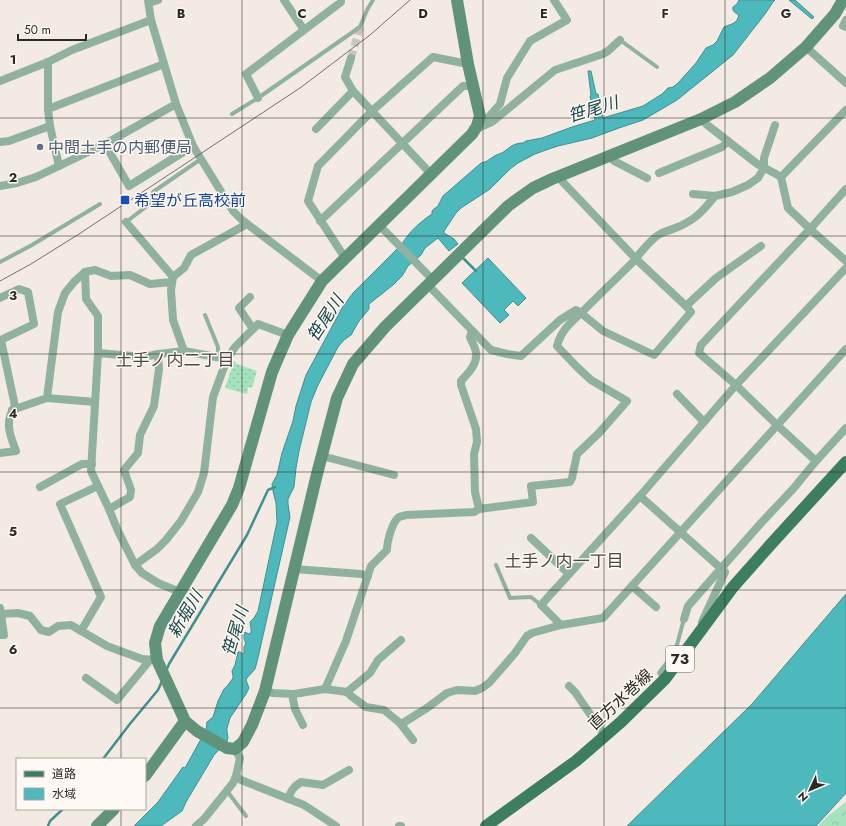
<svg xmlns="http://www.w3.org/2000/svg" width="846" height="826" viewBox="0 0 846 826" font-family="Jost,'Noto Sans JP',sans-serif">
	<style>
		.forest { fill: url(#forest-crowns) }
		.park { fill: url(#park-dots) }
		.water { fill: #4db9bc; stroke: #438e8f }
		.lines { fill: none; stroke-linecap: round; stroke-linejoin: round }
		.stream { stroke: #438e8f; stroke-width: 2.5 }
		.street-tunnel { stroke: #cbc4bd; stroke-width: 8; stroke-dasharray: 8 4; stroke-linecap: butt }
		.lane { stroke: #90b19f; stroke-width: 4 }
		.street { stroke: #90b19f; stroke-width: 8 }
		.secondary { stroke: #61937a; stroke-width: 12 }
		.primary { stroke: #3c7e5f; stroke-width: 12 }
		.tram { stroke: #736e6a; stroke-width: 1 }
		.grid { fill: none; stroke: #2c2926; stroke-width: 1; stroke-opacity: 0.55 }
		.service-dot { fill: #5c6f8a; stroke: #fef9f4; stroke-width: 1.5 }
		.transit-dot { fill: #1a4fb4; stroke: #fef9f4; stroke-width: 1.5 }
		.labels { text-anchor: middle; stroke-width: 3; stroke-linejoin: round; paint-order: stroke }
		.shield { fill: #fef9f4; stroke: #6b6764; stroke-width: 1 }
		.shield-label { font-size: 15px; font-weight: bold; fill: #2c2926 }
		.service-label { font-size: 16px; fill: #4e5e75; stroke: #fef9f4; text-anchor: start }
		.transit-label { font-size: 16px; fill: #164399; stroke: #fef9f4; text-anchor: start }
		.street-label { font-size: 16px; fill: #2c2926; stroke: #fef9f4 }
		.water-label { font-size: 17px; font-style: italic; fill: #154648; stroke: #fef9f4 }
		.neighbourhood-label { font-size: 17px; fill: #4f4842; stroke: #fef9f4 }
		.grid-label { font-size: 13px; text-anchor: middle; font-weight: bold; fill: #2c2926; stroke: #fef9f4; stroke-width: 3; stroke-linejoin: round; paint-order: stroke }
	</style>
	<defs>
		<pattern id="forest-crowns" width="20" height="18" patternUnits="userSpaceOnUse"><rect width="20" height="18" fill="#a4e3bd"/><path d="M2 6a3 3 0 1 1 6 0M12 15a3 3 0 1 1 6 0" fill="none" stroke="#8dc3a2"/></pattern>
		<pattern id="park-dots" width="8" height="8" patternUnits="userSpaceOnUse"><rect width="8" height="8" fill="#a4e3bd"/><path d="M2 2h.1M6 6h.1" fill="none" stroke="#8dc3a2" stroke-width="1.8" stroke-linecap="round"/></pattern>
	</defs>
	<rect width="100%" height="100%" fill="#f3ebe3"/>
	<path class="forest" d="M846,802V826H818L829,815Z"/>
	<path class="park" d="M234,361L237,364L257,371L252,388L248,387L247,394L225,388Z"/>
	<g class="water">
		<path d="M739,0H775L773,2L765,14L733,55L677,100L643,120L619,128L592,138L558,146L546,150L535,154L518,163L510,169L490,189L461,208L456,213L444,231V233L454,239L458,244L449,251L438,238L425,248L421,255L408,266L402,276L393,285L369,304V309L359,321L351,335L344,340L338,347L318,385L311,402L299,451L296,468L294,487L288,499V504L290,517L257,662L255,669L247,678L246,680L249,688L246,694L230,718L227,728V732L228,738L227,741L214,755L186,802L182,811L161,826H134L158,802L183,767L185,768L206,730L207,722L213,717L218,701L224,689L228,685L233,678V676L232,671L235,665L238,652H240L243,654L244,653V647L246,643C244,640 243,636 245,632L249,634C253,632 250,626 250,622L254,618L258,611L277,522L276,503L273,491L272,484L277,475L282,453L293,421L296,406L306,375L342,308L353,293L402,244C409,232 420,222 432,214V211L434,209L438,206L443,196L481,163C487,162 488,160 493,157C497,154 501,154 505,151C511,146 515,143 523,143L526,141L542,138L572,127L595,120L590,96L591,95L588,71H591L596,94H598L603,118L643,106L662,94L668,88L673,87L678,83L696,63L706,48L713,45L717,41L724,27C731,24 737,24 739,15C736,13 732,12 733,7L737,4Z"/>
		<path d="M789,0H795L814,17L812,19Z"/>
		<path d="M488,258L526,298L518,306L513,301L504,310L509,315L500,323L462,283Z"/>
		<path d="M846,594V793L816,826H627L752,704Z"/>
	</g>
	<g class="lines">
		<g class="stream">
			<path d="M461,256L476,271"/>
			<path d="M166,671L169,664L247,535L268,490L275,487"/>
			<path d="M103,759L129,725L158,690L162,681"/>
			<path d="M48,826L50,821L63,809"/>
		</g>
		<path class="street-tunnel" d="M351,58L360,27"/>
		<g class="lane">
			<path d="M620,40L657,67"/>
			<path d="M232,114L258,98L360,27L367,10L373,0"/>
			<path d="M126,222L151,203L153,192L201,159"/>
			<path d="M0,262L32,245L100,204"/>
			<path d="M205,315L218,347V357"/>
			<path d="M496,565L510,598L531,597L541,605"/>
			<path d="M663,678L659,673L675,652L684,619"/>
			<path d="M227,791L246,816"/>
		</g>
		<g class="street">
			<path d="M148,0L151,20L176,104L193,146L233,211L242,220L322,281"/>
			<path d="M284,0L304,30"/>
			<path d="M149,3L158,0"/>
			<path d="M846,20L843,26L846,27"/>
			<path d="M806,47L846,83"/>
			<path d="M351,58L345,77L353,91"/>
			<path d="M48,62V109L50,126L59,166"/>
			<path d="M0,81L48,62L72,50L151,20"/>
			<path d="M258,98L246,74L341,2V0"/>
			<path d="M48,109L164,64"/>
			<path d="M701,119L706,124L756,163C764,168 773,172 781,177L788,208L810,229L846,261"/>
			<path d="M480,127L500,104L507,78L530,41L567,20L554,0"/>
			<path d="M316,129L353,91L431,174"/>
			<path d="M474,132L480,127L492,122L555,70L603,54L608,51L620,40"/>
			<path d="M0,142L9,141L50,126"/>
			<path d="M105,144L129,186L193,146"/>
			<path d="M611,155L614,161L647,178"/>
			<path d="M659,173L722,147L728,141"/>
			<path d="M781,177L846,110"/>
			<path d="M0,186L17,183L36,177L105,144L176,104"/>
			<path d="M693,194L715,196L732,192L748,185L758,178L764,168V158L775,125"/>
			<path d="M320,221L463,86H473"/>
			<path d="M126,222L173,277L171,290L173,320L184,351"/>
			<path d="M379,225L433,280"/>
			<path d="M345,258L308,201L318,166L372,111L433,57L468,64"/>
			<path d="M85,272L74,282L65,293L58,312L47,398L95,402"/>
			<path d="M173,277L184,268L191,255L247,224"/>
			<path d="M428,285L491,350L507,354L521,356L560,320L576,310L581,313L636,259C640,252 654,237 660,234C668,230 678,228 686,223C698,217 707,206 715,196"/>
			<path d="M250,297L239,308L253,329"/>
			<path d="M0,298L19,289L28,292L34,324L1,340L15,406C4,422 10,435 16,451L0,453"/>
			<path d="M686,306L716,278L761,246"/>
			<path d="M472,331L470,337C472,342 475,347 476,352C478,364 468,373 461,381V385L476,429L477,442L474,454L475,492L479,509"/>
			<path d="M98,353V316L86,299L85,272L95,270L111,276L130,275L150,284L172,282"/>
			<path d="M677,394L704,422"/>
			<path d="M12,410L47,398"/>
			<path d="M322,456L394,475"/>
			<path d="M816,461L777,425L736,385L699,353L701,345L810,229L846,189"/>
			<path d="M40,487L82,464H92"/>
			<path d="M640,496L725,572L702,622"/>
			<path d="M109,509L130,497L131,490L124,470L138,453L140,435L154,406L159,369L158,354"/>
			<path d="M531,538L569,574"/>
			<path d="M135,565L157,549L166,540L181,521L198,492L204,473L213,397L227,359L235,347L258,324L288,335"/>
			<path d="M294,569L361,574L368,576"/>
			<path d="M632,586L656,607"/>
			<path d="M180,592L158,583L142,573L135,565L118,531L109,509L91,471L98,353L144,357L158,354L184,351L227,359"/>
			<path d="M0,608L4,635H0"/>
			<path d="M1,614L18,613L30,616L41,630L49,632L58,626L71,625L107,646L142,659L157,660"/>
			<path d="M684,619L688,606L761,523L793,489L816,461L846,428"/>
			<path d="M561,625L541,605L640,496L736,385L846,268"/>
			<path d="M81,631L101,597L60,504L98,486"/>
			<path d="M86,678L117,700L150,660"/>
			<path d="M569,686L575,692L605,736"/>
			<path d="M325,689L346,641L371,566L387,550C387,542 392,522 399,517C401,516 404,516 406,515L474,512L479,509L533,502L531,486L570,482L572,478L577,454L599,433L627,401L591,380L577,367L557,346C561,331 570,323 581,313L603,331L654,355L691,312L686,306L636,259L558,177"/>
			<path d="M265,691L273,693L294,694L325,689L347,692L351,696L366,707L384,710L400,723H403L427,708L447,693L457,690L475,691L482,688L489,683L515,653L527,636L532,633L561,625L603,618L846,349"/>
			<path d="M347,692L370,673L378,660L401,640"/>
			<path d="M292,694L295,709L303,725"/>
			<path d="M400,723L413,740"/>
			<path d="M236,776L241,780L304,805L336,826"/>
			<path d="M288,799C291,791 293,787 301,782L323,785L349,770"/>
			<path d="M196,826L204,819L233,783L236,776L240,758L235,749"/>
			<path d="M399,826H401"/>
		</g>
		<g class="secondary">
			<path d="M457,0L468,64L480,116L477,126L472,134L322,281L288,335L272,372L239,488L232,505L160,626L155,643L157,660L175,699L185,721L197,731L227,748L235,749L243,742L252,725L265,691L317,474L337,398L353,364L385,327L508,206L533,188L552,179L701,119L735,102L770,78L806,47L835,14L843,0"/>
			<path d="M145,776L185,721"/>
			<path d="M97,826L114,809"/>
		</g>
		<path class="primary" d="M486,826L576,761L621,722L665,679L733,587L772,543L846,462"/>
		<path class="tram" d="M0,281L31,264L79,234L300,88L370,35L410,0"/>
	</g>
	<path class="grid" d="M121,0V759M242,0V826M363,0V826M483,0V826M604,0V826M725,0V826M0,118H846M0,236H846M0,354H846M0,472H846M0,590H846M0,708H846M121,809V826"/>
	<circle class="service-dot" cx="40" cy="147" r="4"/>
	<rect class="transit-dot" x="120" y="195" width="10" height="10" rx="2"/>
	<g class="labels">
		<rect class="shield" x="666" y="646" width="28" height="26" rx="3"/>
		<g class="shield-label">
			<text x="680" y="664">73</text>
		</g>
		<g class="service-label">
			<text x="48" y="153">中間土手の内郵便局</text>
		</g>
		<g class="transit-label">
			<text x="134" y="206">希望が丘高校前</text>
		</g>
		<g class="street-label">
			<text transform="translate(620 699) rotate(-43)" y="6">直方水巻線</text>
		</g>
		<g class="water-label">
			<text transform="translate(593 109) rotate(-17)" y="6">笹尾川</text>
			<text transform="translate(325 318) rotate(-57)" y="6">笹尾川</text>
			<text transform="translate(185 614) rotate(-59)" y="6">新堀川</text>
			<text transform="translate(235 631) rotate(-73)" y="6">笹尾川</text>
		</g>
		<g class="neighbourhood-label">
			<text x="175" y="366">土手ノ内二丁目</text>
			<text x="564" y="567">土手ノ内一丁目</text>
		</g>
	</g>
	<g class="grid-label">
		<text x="181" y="18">B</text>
		<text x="302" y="18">C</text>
		<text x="423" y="18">D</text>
		<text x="544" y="18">E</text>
		<text x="665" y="18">F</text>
		<text x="786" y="18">G</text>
		<text x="13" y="64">1</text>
		<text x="13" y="182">2</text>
		<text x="13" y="300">3</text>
		<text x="13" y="418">4</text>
		<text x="13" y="536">5</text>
		<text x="13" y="654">6</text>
	</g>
	<rect x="16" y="758" width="130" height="52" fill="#fef9f4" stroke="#aaa6a2"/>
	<rect x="24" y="771" width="20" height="6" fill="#3c7e5f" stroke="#aaa6a2"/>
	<text x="52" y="778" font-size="12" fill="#2c2926">道路</text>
	<rect x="24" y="788" width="20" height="12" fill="#4db9bc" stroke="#aaa6a2"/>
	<text x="52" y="798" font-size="12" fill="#2c2926">水域</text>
	<g transform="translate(810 790) rotate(226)" stroke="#fef9f4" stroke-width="3" paint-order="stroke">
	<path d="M0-3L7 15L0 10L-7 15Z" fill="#2c2926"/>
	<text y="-6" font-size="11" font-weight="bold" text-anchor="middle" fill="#2c2926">N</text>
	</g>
	<path d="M18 34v6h68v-6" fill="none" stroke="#2c2926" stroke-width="2"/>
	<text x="24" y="34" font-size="12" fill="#2c2926" stroke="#fef9f4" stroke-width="3" paint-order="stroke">50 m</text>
</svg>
